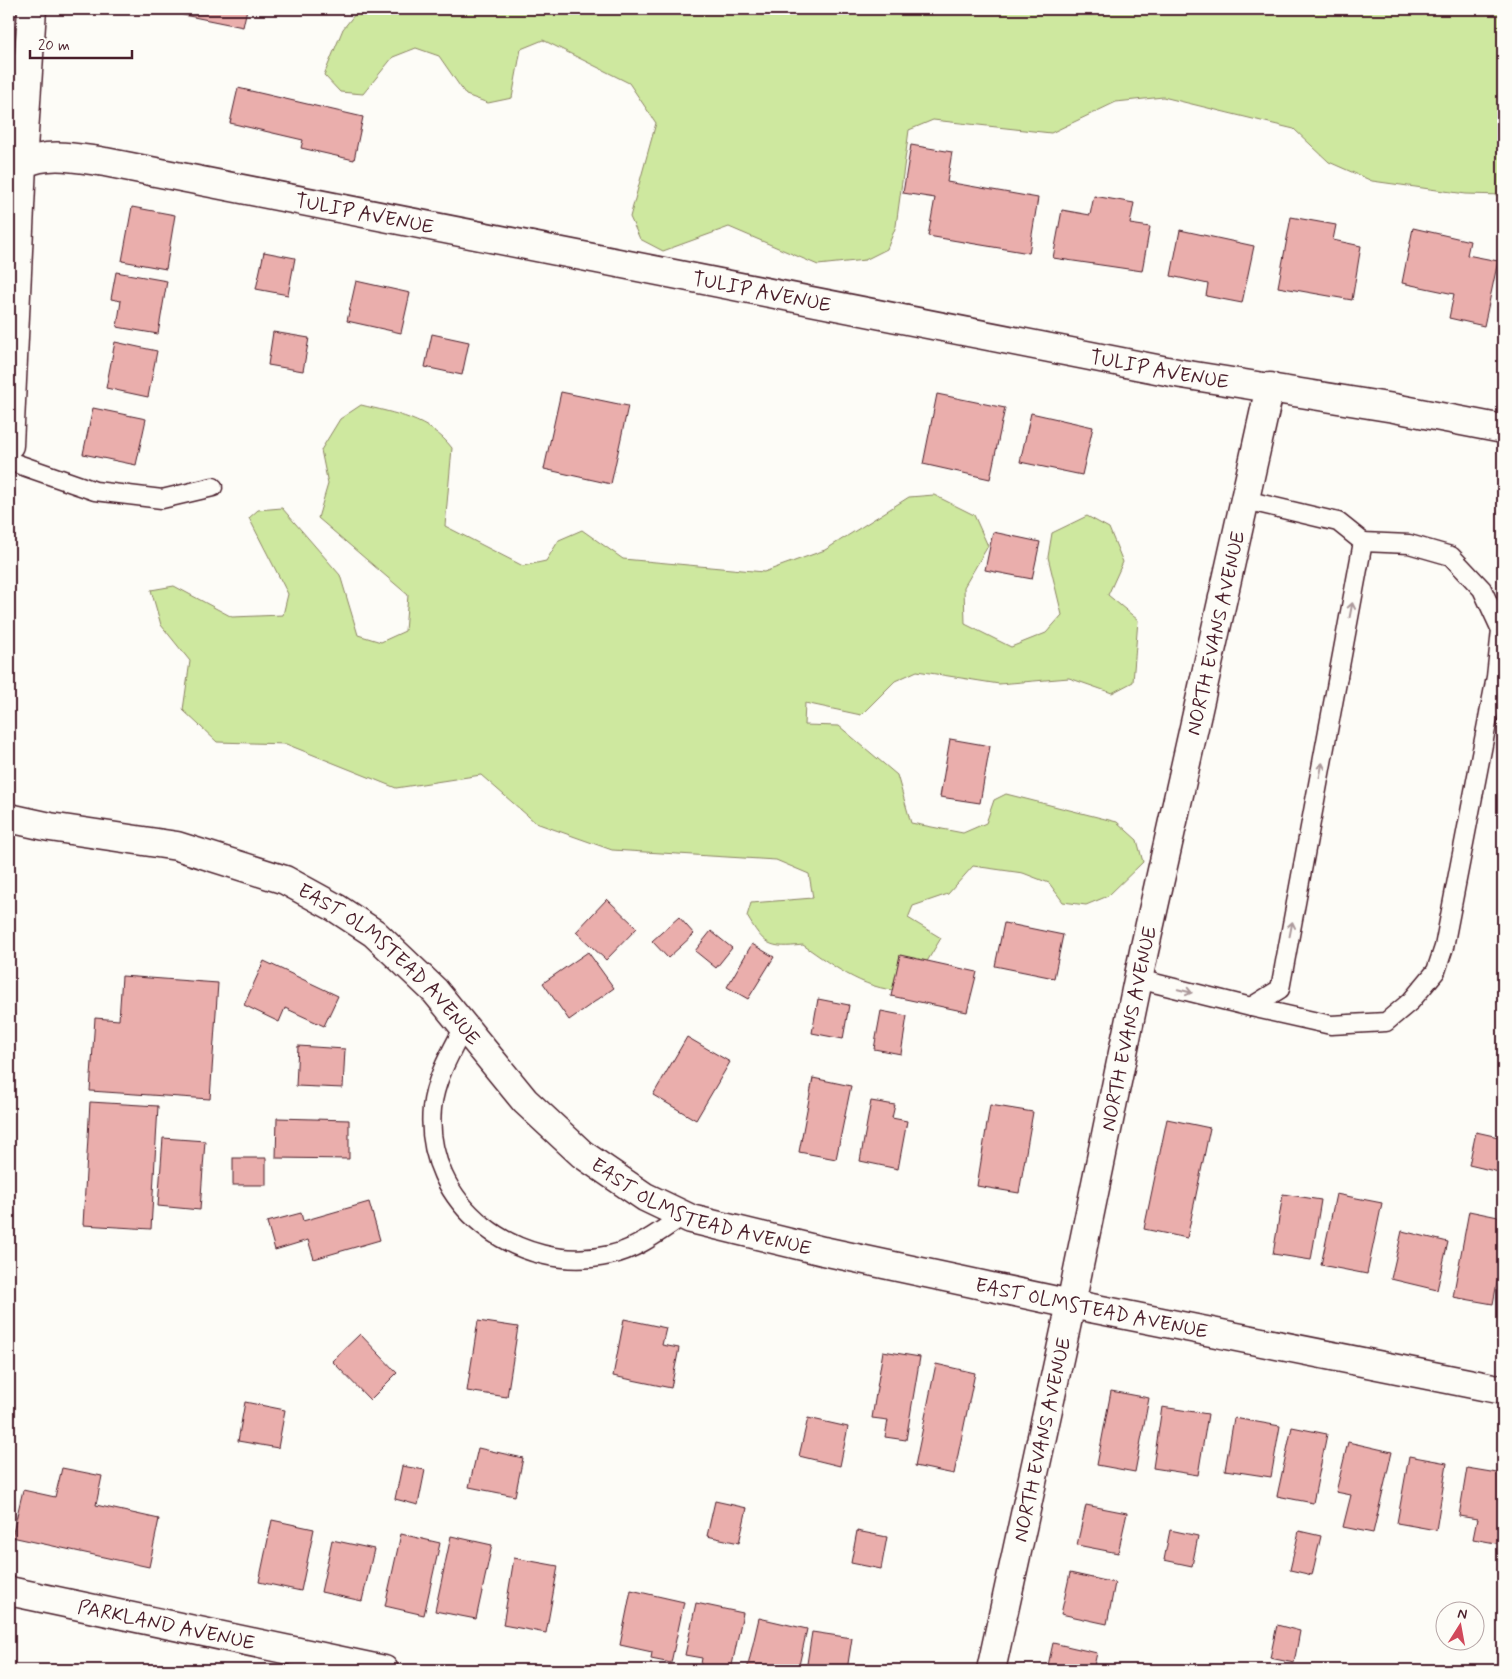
<svg xmlns="http://www.w3.org/2000/svg" width="1512" height="1679" viewBox="0 0 1512 1679" font-family="Mynerve,sans-serif">
	<style>
		.green { fill: #cee89f; stroke: #8c8465 }
		.building { fill: #eaaeac; stroke: #4a1f2b }
		.lines { fill: none; stroke-linecap: round; stroke-linejoin: round }
		.service-casing { stroke: #4a1f2b; stroke-width: 21 }
		.minor-casing { stroke: #4a1f2b; stroke-width: 31 }
		.secondary-casing { stroke: #4a1f2b; stroke-width: 31 }
		.service { stroke: #fdfcf7; stroke-width: 18 }
		.minor { stroke: #fdfcf7; stroke-width: 28 }
		.secondary { stroke: #fdfcf7; stroke-width: 28 }
		.oneway { stroke: #ac999b }
		.labels { text-anchor: middle; stroke-width: 4; stroke-linejoin: round; paint-order: stroke }
		.street-label { font-size: 20px; fill: #4a1f2b; stroke: #fdfcf7 }
	</style>
	<rect width="100%" height="100%" fill="#fdfcf7"/>
	<filter id="ink" filterUnits="userSpaceOnUse"><feTurbulence type="fractalNoise" baseFrequency=".02" numOctaves="2"/><feDisplacementMap in="SourceGraphic" scale="10" xChannelSelector="R" yChannelSelector="G"/><feConvolveMatrix kernelMatrix="1 2 1 2 8 2 1 2 1" color-interpolation-filters="sRGB"/></filter>
	<g filter="url(#ink)">
		<g class="green">
			<path d="M359,9H1503V195L1466,194L1372,181L1329,162L1294,129L1163,97L1116,102L1051,133L933,120L909,130L896,226L887,249L865,260L818,265L729,227L663,251L640,239L630,217L656,123L629,83L543,40L521,49L512,98L488,103L466,95L439,56L416,48L393,57L363,94L340,92L324,75L343,29Z"/>
			<path d="M361,405C394,413 430,419 452,448L445,526L523,566L546,561L559,540L582,530L623,559L764,572L825,550L909,497L934,495L974,515L988,546L964,587L965,624L1011,647L1046,633L1062,615L1048,557L1052,533L1087,516L1109,528L1123,562L1108,595L1138,620L1133,682L1112,693L1069,678L999,684L917,671L895,681L861,715L805,703L804,725L839,726L897,775L911,823L963,833L986,823L994,800L1006,794L1117,822L1137,840L1143,862L1108,896L1086,905L1063,902L1049,883L1023,873L973,866L948,894L913,906L908,918L941,938L910,990C869,994 835,967 803,945C769,949 764,945 747,916L751,903L813,898L809,874L776,860L612,850L536,823L481,775L396,788L286,744L217,742L183,710L190,661L161,625L151,590L174,586L232,617L283,615L288,594L249,518L258,510L282,508L340,575L358,635L381,642L405,631L408,595L318,518L328,484L321,450L340,419Z"/>
		</g>
		<g class="building">
			<path d="M154,9H247L243,27Z"/>
			<path d="M238,88L363,117L354,160L301,148L303,140L230,123Z"/>
			<path d="M911,145L952,152L947,182L1038,198L1029,253L928,236L935,198L903,193Z"/>
			<path d="M1094,196L1134,203L1130,224L1150,227L1142,271L1053,258L1062,210L1090,215Z"/>
			<path d="M132,207L175,215L166,269L122,261Z"/>
			<path d="M1291,217L1336,225L1333,240L1361,246L1352,300L1278,287Z"/>
			<path d="M1413,228L1470,241L1467,255L1498,261L1484,326L1449,318L1454,294L1402,283Z"/>
			<path d="M1180,230L1254,246L1242,303L1206,296L1208,284L1171,276Z"/>
			<path d="M264,252L295,258L288,295L256,289Z"/>
			<path d="M116,272L167,281L158,334L117,327L121,301L111,299Z"/>
			<path d="M356,281L410,293L401,333L347,321Z"/>
			<path d="M273,332L309,338L303,371L268,365Z"/>
			<path d="M432,334L469,342L462,375L425,367Z"/>
			<path d="M115,342L157,351L148,397L106,388Z"/>
			<path d="M561,392L628,406L611,484L544,469Z"/>
			<path d="M937,394L1005,408L990,479L923,464Z"/>
			<path d="M93,408L146,419L136,465L83,454Z"/>
			<path d="M1031,413L1093,427L1082,475L1020,462Z"/>
			<path d="M993,532L1040,542L1032,579L985,570Z"/>
			<path d="M950,739L990,746L980,803L940,797Z"/>
			<path d="M607,899L637,928L606,960L576,932Z"/>
			<path d="M679,917L694,934L668,958L652,941Z"/>
			<path d="M1004,923L1063,935L1054,978L995,966Z"/>
			<path d="M711,931L732,948L716,968L695,951Z"/>
			<path d="M752,944L774,957L748,999L727,987Z"/>
			<path d="M588,952L614,988L569,1020L543,983Z"/>
			<path d="M900,955L977,972L967,1012L891,996Z"/>
			<path d="M264,961L338,996L324,1026L285,1008L279,1022L244,1005Z"/>
			<path d="M122,976L218,983L210,1099L90,1091L95,1018L119,1020Z"/>
			<path d="M818,999L849,1005L843,1039L812,1033Z"/>
			<path d="M881,1011L907,1016L901,1054L874,1049Z"/>
			<path d="M687,1037L730,1062L696,1120L653,1095Z"/>
			<path d="M298,1046L345,1049L343,1088L296,1086Z"/>
			<path d="M813,1078L851,1086L836,1159L799,1152Z"/>
			<path d="M871,1101L895,1105L892,1118L907,1121L898,1169L860,1161Z"/>
			<path d="M90,1102L158,1106L151,1229L83,1225Z"/>
			<path d="M990,1105L1033,1112L1019,1193L977,1186Z"/>
			<path d="M277,1118L349,1120V1159L276,1158Z"/>
			<path d="M1167,1119L1210,1128L1187,1238L1144,1229Z"/>
			<path d="M1476,1132L1503,1138V1173L1469,1165Z"/>
			<path d="M163,1138L205,1141L200,1210L158,1206Z"/>
			<rect x="233" y="1158" width="33" height="27"/>
			<path d="M1283,1194L1321,1200L1311,1260L1273,1254Z"/>
			<path d="M1336,1194L1382,1203L1367,1274L1321,1265Z"/>
			<path d="M369,1202L380,1240L314,1259L308,1240L275,1250L267,1222L301,1213L303,1221Z"/>
			<path d="M1469,1211L1503,1218V1251L1493,1304L1453,1297Z"/>
			<path d="M1402,1231L1448,1242L1437,1290L1391,1279Z"/>
			<path d="M624,1319L666,1328L662,1345L679,1348L671,1388L613,1376Z"/>
			<path d="M478,1321L518,1327L507,1397L467,1391Z"/>
			<path d="M360,1334L397,1373L370,1400L332,1361Z"/>
			<path d="M883,1351L920,1357L906,1440L885,1437L888,1420L872,1418Z"/>
			<path d="M936,1364L975,1373L954,1474L915,1466Z"/>
			<path d="M1111,1391L1149,1398L1135,1472L1097,1465Z"/>
			<path d="M245,1402L285,1410L278,1448L238,1441Z"/>
			<path d="M1162,1407L1208,1414L1198,1475L1153,1468Z"/>
			<path d="M808,1418L848,1427L840,1466L799,1456Z"/>
			<path d="M1234,1418L1280,1426L1271,1477L1225,1470Z"/>
			<path d="M1292,1427L1327,1434L1313,1503L1277,1496Z"/>
			<path d="M1348,1442L1392,1452L1373,1533L1343,1527L1351,1495L1336,1492Z"/>
			<path d="M478,1448L523,1458L515,1496L469,1487Z"/>
			<path d="M1409,1456L1447,1463L1436,1530L1397,1523Z"/>
			<path d="M402,1466L425,1470L418,1505L395,1499Z"/>
			<path d="M62,1468L102,1476L96,1505L159,1519L149,1567L12,1537L23,1490L55,1497Z"/>
			<path d="M1467,1468L1503,1474L1501,1544L1473,1539L1477,1519L1459,1516Z"/>
			<path d="M715,1501L747,1508L739,1543L707,1536Z"/>
			<path d="M1086,1505L1127,1513L1118,1553L1077,1545Z"/>
			<path d="M272,1520L314,1529L301,1591L259,1582Z"/>
			<path d="M1170,1530L1198,1536L1192,1566L1164,1560Z"/>
			<path d="M857,1531L887,1537L881,1569L851,1563Z"/>
			<path d="M1299,1531L1321,1536L1312,1575L1290,1570Z"/>
			<path d="M401,1534L440,1543L424,1615L385,1606Z"/>
			<path d="M451,1536L492,1545L476,1619L435,1611Z"/>
			<path d="M332,1540L374,1549L362,1601L321,1592Z"/>
			<path d="M514,1558L558,1566L546,1633L503,1625Z"/>
			<path d="M1070,1573L1115,1583L1107,1624L1061,1614Z"/>
			<path d="M631,1590L684,1602L671,1663L651,1659L652,1652L620,1645Z"/>
			<path d="M696,1603L743,1613L731,1670H700L702,1658L685,1655Z"/>
			<path d="M759,1618L807,1629L798,1670H747Z"/>
			<path d="M1277,1625L1300,1631L1294,1663L1270,1658Z"/>
			<path d="M812,1632L852,1638L847,1670H806Z"/>
			<path d="M1053,1643L1097,1653L1093,1670H1047Z"/>
		</g>
		<g class="lines">
			<g class="service-casing">
				<g id="service">
					<path d="M9,461L95,491L162,499L213,487"/>
					<path d="M1138,979L1251,1007L1280,989L1363,542L1338,522L1245,500"/>
					<path d="M1251,1007L1331,1025L1386,1022L1411,1001L1436,971L1444,947L1496,677L1501,630L1482,589L1451,556L1409,544L1363,542"/>
					<path d="M464,1027C451,1052 435,1079 432,1108C423,1205 519,1276 610,1255C638,1249 660,1231 683,1216"/>
				</g>
			</g>
			<g class="minor-casing">
				<g id="minor">
					<path id="s1" d="M22,164C49,151 76,158 105,162L1182,374L1394,408L1503,429"/>
					<path id="s2" d="M9,818L50,827L177,846L285,880L336,908L374,933L435,991L525,1101L582,1154L645,1197L691,1219L823,1251L1071,1304L1503,1390"/>
					<path id="s3" d="M9,1591L384,1670"/>
					<path id="s4" d="M991,1670L1071,1304L1144,951L1270,387"/>
				</g>
			</g>
			<g class="secondary-casing">
				<path id="secondary" d="M9,445L22,164L32,9"/>
			</g>
			<use href="#service" class="service"/>
			<use href="#minor" class="minor"/>
			<use href="#secondary" class="secondary"/>
		</g>
		<defs><path id="oneway-shaft" d="M-6 0H5M1.5-3L5.5 0L1.5 3" fill="none" stroke-width="1.6" stroke-linecap="round" stroke-linejoin="round" transform="scale(1.25)"/></defs>
		<g class="oneway">
			<use href="#oneway-shaft" transform="translate(1351 610) rotate(-79)"/>
			<use href="#oneway-shaft" transform="translate(1321 770) rotate(-79)"/>
			<use href="#oneway-shaft" transform="translate(1291 929) rotate(-79)"/>
			<use href="#oneway-shaft" transform="translate(1185 991) rotate(14)"/>
		</g>
	</g>
	<g class="labels">
		<g class="street-label">
			<text dy="7" stroke="none"><textPath href="#s1" startOffset="349">TULIP AVENUE</textPath></text>
			<text dy="7" stroke="none"><textPath href="#s1" startOffset="754">TULIP AVENUE</textPath></text>
			<text dy="7" stroke="none"><textPath href="#s1" startOffset="1159">TULIP AVENUE</textPath></text>
			<text dy="7" stroke="none"><textPath href="#s4" startOffset="1061">NORTH EVANS AVENUE</textPath></text>
			<text dy="7" stroke="none"><textPath href="#s2" startOffset="419">EAST OLMSTEAD AVENUE</textPath></text>
			<text dy="7" stroke="none"><textPath href="#s4" startOffset="656">NORTH EVANS AVENUE</textPath></text>
			<text dy="7" stroke="none"><textPath href="#s2" startOffset="824">EAST OLMSTEAD AVENUE</textPath></text>
			<text dy="7" stroke="none"><textPath href="#s2" startOffset="1229">EAST OLMSTEAD AVENUE</textPath></text>
			<text dy="7" stroke="none"><textPath href="#s4" startOffset="236">NORTH EVANS AVENUE</textPath></text>
			<text dy="7" stroke="none"><textPath href="#s3" startOffset="161">PARKLAND AVENUE</textPath></text>
		</g>
	</g>
	<rect width="1512" height="1679" fill="none" stroke="#fdfcf7" stroke-width="30"/>
	<rect x="15" y="15" width="1482" height="1649" fill="none" stroke="#4a1f2b" stroke-width="2" filter="url(#ink)"/>
	<g transform="translate(1460 1626) rotate(11)"><circle r="24" fill="#fdfcf7" stroke="#b5a4a5"/>
	<path d="M0-4L9 19L0 12L-9 19Z" fill="#d1495b"/>
	<text y="-8" font-size="14" font-weight="bold" text-anchor="middle" fill="#4a1f2b">N</text>
	</g>
	<path d="M30 50v8h102v-8" fill="none" stroke="#4a1f2b" stroke-width="2.5"/>
	<text x="38" y="50" font-size="15" fill="#4a1f2b" stroke="#fdfcf7" stroke-width="4" paint-order="stroke">20 m</text>
</svg>
